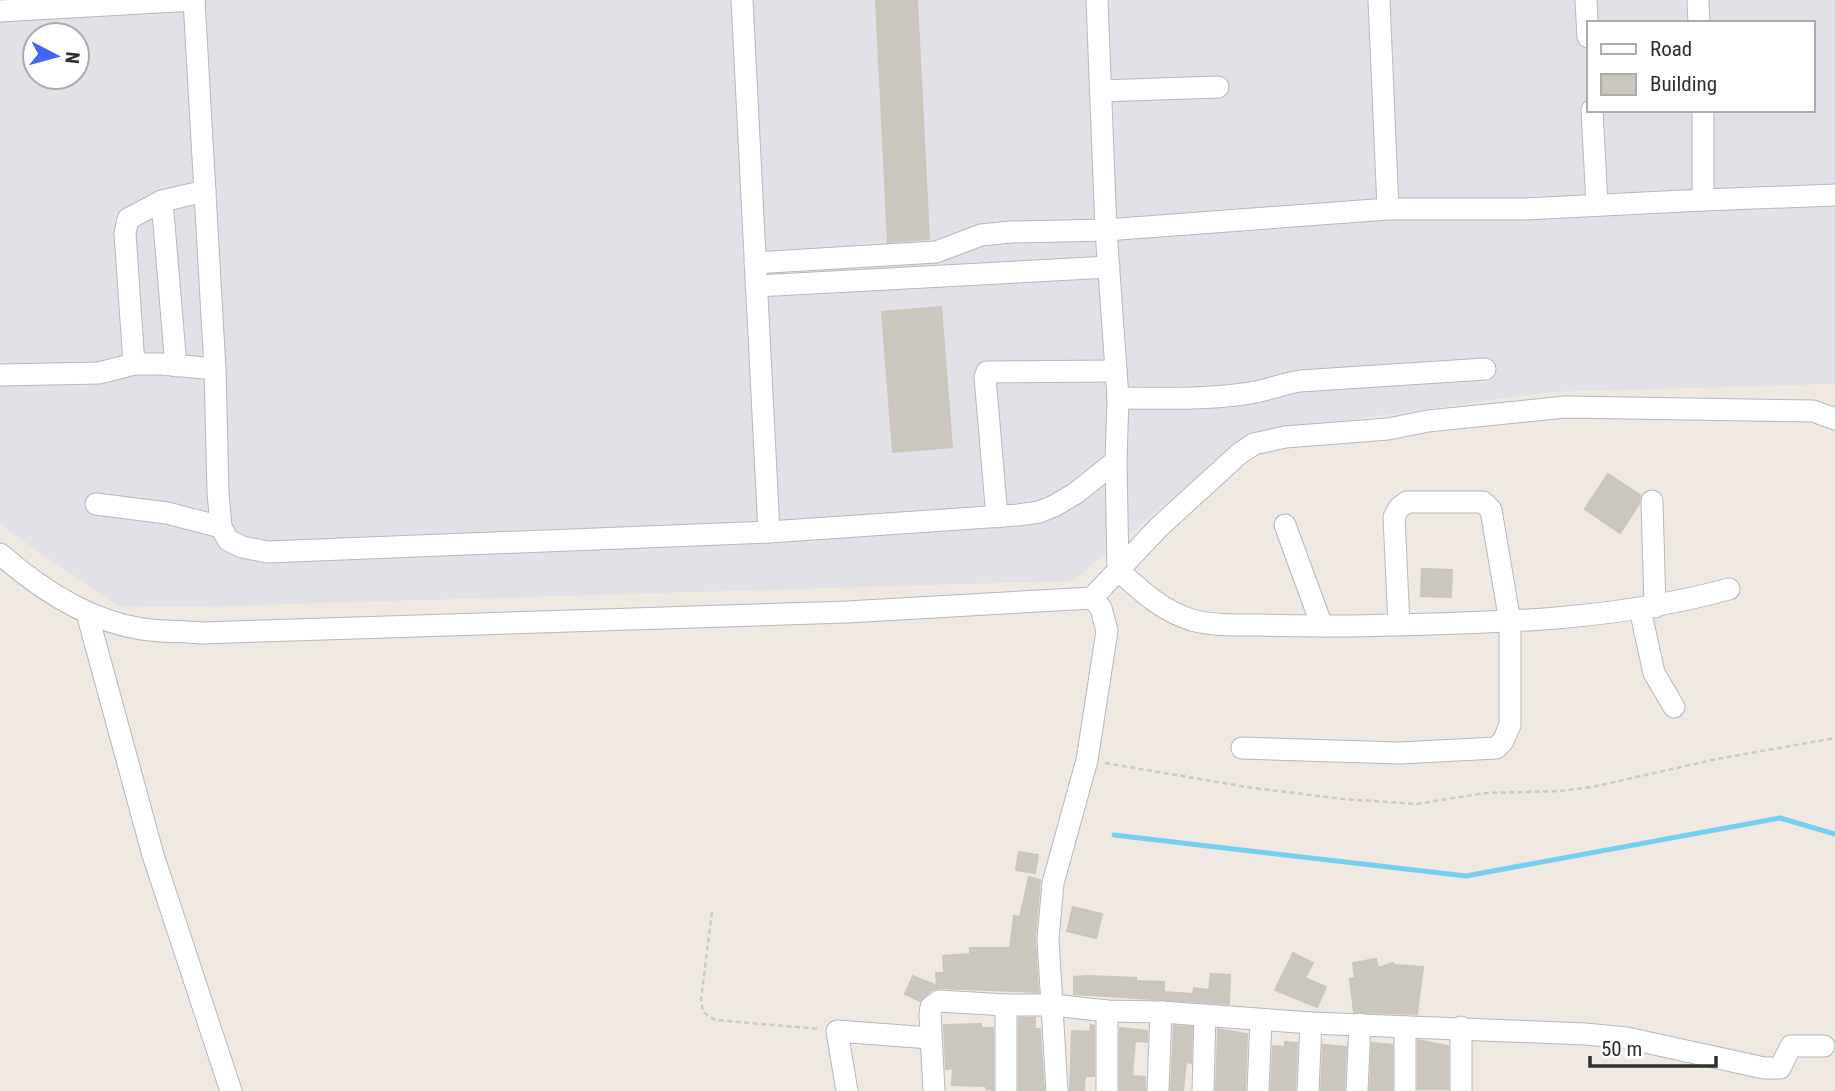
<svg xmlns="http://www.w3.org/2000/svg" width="1835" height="1091" viewBox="0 0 1835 1091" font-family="'Roboto Condensed',sans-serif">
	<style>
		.industrial { fill: #e3e1e8; fill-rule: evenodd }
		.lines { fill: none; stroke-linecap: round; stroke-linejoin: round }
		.stream { stroke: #75cff0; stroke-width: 5 }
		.building { fill: #cbc7bf; stroke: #cbc5ba; stroke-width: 2 }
		.minor-casing { stroke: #b4b7c1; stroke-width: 23 }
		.path { stroke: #c9c9c9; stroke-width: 2.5; stroke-dasharray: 5 3.5; stroke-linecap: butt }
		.minor { stroke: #fff; stroke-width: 21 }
	</style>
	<rect width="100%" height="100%" fill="#efe9e1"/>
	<path class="industrial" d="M0,0H1835V384L1549,392L1253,433L1072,581L187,607L119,606L0,525ZM1588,23H1812V110H1588ZM35,35H77V77H35Z"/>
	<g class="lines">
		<path class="stream" d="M1114,835L1466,876L1780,818L1835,834"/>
	</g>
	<g class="building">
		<path d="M876,0H917L929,239L888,242Z"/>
		<path d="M941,307L952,447L893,452L882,312Z"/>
		<path d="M1608,474L1640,495L1639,504L1620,533L1585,509Z"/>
		<path d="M1422,569L1452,570L1451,597L1421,596Z"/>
		<path d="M1019,852L1038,855L1035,873L1016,870Z"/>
		<path d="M1029,877L1040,880L1035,938L1038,992L940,988L931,990L920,1001L905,994L913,976L937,986L936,973H944L943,956L970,954V948H1010L1014,916L1020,917Z"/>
		<path d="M1073,907L1102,914L1096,938L1067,931Z"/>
		<path d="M1293,953L1313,963L1305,978L1326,987L1317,1007L1275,990Z"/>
		<path d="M1376,959L1378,968L1393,963L1394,965L1423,967L1417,1014L1354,1012L1350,979L1355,978L1353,963Z"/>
		<path d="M1211,974L1230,975L1229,1004L1074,994V977L1088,976L1136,978V981L1164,982V992L1193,994L1194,988L1209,990Z"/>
		<path d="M1019,1018H1035V1029H1040L1044,1090L1019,1091Z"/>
		<path d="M981,1024V1028H993V1090L986,1089V1086L952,1085L953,1068L946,1069L944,1025Z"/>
		<path d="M1091,1025L1094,1026V1076H1085L1084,1090H1070L1072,1031L1090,1032Z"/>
		<path d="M1174,1026L1192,1027L1191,1063L1186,1062L1183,1091H1171Z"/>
		<path d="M1120,1028L1147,1031V1042L1135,1041L1132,1076L1145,1077V1091L1120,1090Z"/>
		<path d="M1218,1029L1247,1034L1245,1091H1216Z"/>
		<path d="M1418,1040L1448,1046V1089H1418Z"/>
		<path d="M1285,1042L1297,1043L1295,1091H1271L1273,1046L1285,1047Z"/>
		<path d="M1372,1043L1392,1045V1091H1370Z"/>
		<path d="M1323,1045L1346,1047L1344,1091H1321Z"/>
	</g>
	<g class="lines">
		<g class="minor-casing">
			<g id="minor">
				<path d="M194,0L215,369L218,492L221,527L228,540L242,547L268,552L769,532L1018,515L1039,512L1054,506L1076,493L1116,461L1118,398L1106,230L1097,0"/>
				<path d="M742,0L769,532"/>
				<path d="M1586,0L1588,37"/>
				<path d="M1698,0L1699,23"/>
				<path d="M0,11L194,0"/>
				<path d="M1100,91L1218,87"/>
				<path d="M1592,110L1597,205"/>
				<path d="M1703,200L1835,195"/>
				<path d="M162,201L176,366"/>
				<path d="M1388,209H1525L1703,200V110"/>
				<path d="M755,263L936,252L981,235L1011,232L1106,230L1388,209L1379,0"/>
				<path d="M756,286L1109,267"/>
				<path d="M134,364L125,233L128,219L162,201L205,191"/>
				<path d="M0,375L99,373L134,364H161L215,369"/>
				<path d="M1118,398C1159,398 1201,400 1243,394C1263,392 1281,384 1300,381L1485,369"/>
				<path d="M1116,461L1118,570C1141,591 1162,611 1192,620C1214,626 1238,625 1260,625C1290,626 1320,626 1350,626C1477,623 1605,623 1729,589"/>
				<path d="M1652,501L1655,607"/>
				<path d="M96,504L167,513L221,527"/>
				<path d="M997,517L985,377L987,372L1116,371"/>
				<path d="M1285,525L1322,626"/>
				<path d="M0,554C40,589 88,621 142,629C161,632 182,631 201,633L847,612L1092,598L1159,527L1239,454L1254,444L1285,437L1388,429L1428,421L1565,407L1813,411L1835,419"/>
				<path d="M1640,609L1654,673L1674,707"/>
				<path d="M87,613L153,855L231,1091"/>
				<path d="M1242,748L1400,753L1496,748L1503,741L1510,725V622L1491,510L1483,502H1407L1399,508L1394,517L1399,625"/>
				<path d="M1006,1005V1091"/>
				<path d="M847,1091L837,1031L930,1038"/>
				<path d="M934,1091L930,1014L931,1007L939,1001L1006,1005H1053L1107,1011L1161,1012L1311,1023L1585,1034L1627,1038L1764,1068H1780L1791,1046H1824"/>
				<path d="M1057,1091L1048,939L1053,883L1087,760L1107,631L1101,608L1092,598"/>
				<path d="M1107,1091V1011"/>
				<path d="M1158,1091L1161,1012"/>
				<path d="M1203,1091L1205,1015"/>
				<path d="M1258,1091L1261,1020"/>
				<path d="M1308,1091L1311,1023"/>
				<path d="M1357,1091L1360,1024"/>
				<path d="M1405,1091V1027"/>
				<path d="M1461,1091V1027"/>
			</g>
		</g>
		<g class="path">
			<path d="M1105,763L1253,788L1343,799L1417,804L1485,793L1560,791L1592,787L1717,759L1835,738"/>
			<path d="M712,912L701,999L703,1012L715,1020L820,1029"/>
		</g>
		<use href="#minor" class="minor"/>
	</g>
	<rect x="1587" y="21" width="228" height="91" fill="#ffffff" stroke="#ababab" stroke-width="2"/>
	<rect x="1601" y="44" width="35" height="10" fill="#ffffff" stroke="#ababab" stroke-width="2"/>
	<text x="1650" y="56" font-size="21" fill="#2e2e2e">Road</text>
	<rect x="1601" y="74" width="35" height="21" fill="#cbc7bf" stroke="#ababab" stroke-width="2"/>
	<text x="1650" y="91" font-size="21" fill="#2e2e2e">Building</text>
	<g transform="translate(56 56) rotate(96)"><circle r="33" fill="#ffffff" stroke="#ababab" stroke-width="2"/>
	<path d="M0-5L12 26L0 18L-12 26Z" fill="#4264fb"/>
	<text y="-10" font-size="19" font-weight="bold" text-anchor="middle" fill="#2e2e2e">N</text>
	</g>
	<path d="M1590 1056v10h126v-10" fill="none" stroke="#2e2e2e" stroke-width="3.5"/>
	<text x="1601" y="1056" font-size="21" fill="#2e2e2e" stroke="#ffffff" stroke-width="5" paint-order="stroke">50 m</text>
</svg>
